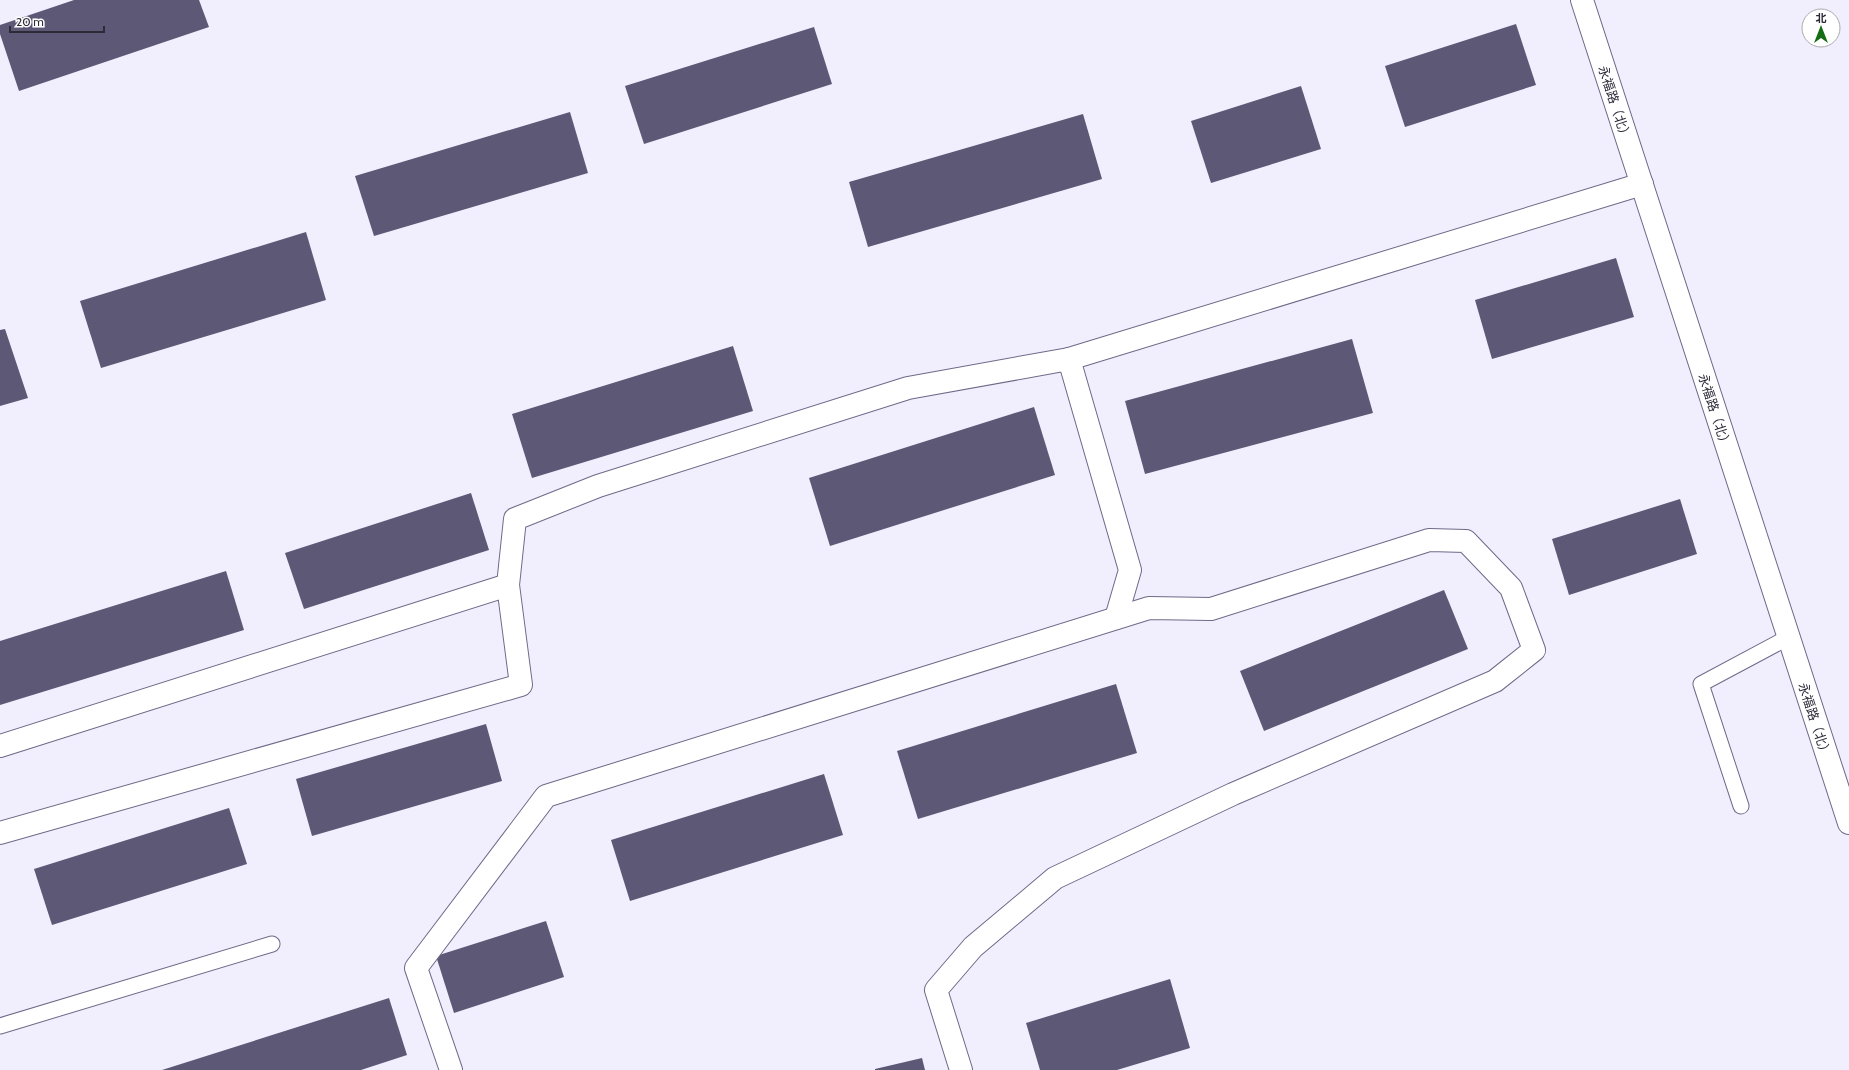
<svg xmlns="http://www.w3.org/2000/svg" width="1849" height="1070" viewBox="0 0 1849 1070" font-family="Cabin,'Noto Sans SC',sans-serif">
	<style>
		.building { fill: #5d5876 }
		.lines { fill: none; stroke-linecap: round; stroke-linejoin: round }
		.service-casing { stroke: #6e6988; stroke-width: 17 }
		.minor-casing { stroke: #6e6988; stroke-width: 24 }
		.tertiary-casing { stroke: #6e6988; stroke-width: 24 }
		.service { stroke: #fff; stroke-width: 15 }
		.minor { stroke: #fff; stroke-width: 22 }
		.tertiary { stroke: #fff; stroke-width: 22 }
		.labels { text-anchor: middle; stroke-width: 4; stroke-linejoin: round; paint-order: stroke }
		.street-label { font-size: 13px; fill: #2c2a37; stroke: #fff }
	</style>
	<rect width="100%" height="100%" fill="#f1effd"/>
	<g class="building">
		<path d="M74,0H199L209,27L19,91L0,34V25Z"/>
		<path d="M1516,24L1536,85L1405,127L1385,66Z"/>
		<path d="M814,27L832,84L644,144L625,86Z"/>
		<path d="M1301,86L1321,149L1211,183L1191,121Z"/>
		<path d="M570,112L588,173L374,236L355,176Z"/>
		<path d="M1083,114L1102,179L868,247L849,182Z"/>
		<path d="M306,232L326,300L101,368L80,301Z"/>
		<path d="M1616,258L1634,317L1492,359L1475,300Z"/>
		<path d="M5,329L28,398L0,406V330Z"/>
		<path d="M1352,339L1373,413L1145,474L1125,401Z"/>
		<path d="M733,346L753,411L532,478L512,414Z"/>
		<path d="M1034,407L1055,475L830,546L809,478Z"/>
		<path d="M471,493L489,550L304,609L285,553Z"/>
		<path d="M1680,499L1697,554L1569,595L1552,539Z"/>
		<path d="M226,571L244,630L0,705V641Z"/>
		<path d="M1444,590L1468,649L1264,731L1240,671Z"/>
		<path d="M1116,684L1137,753L918,819L897,751Z"/>
		<path d="M486,724L502,781L312,836L296,779Z"/>
		<path d="M824,774L843,835L630,901L611,840Z"/>
		<path d="M229,808L247,864L52,925L34,869Z"/>
		<path d="M546,921L564,977L454,1013L436,956Z"/>
		<path d="M1170,979L1190,1048L1117,1070H1040L1026,1023Z"/>
		<path d="M389,998L407,1055L361,1070H162Z"/>
		<path d="M922,1058L925,1070H875V1069Z"/>
	</g>
	<g class="lines">
		<g class="service-casing">
			<g id="service">
				<path d="M1741,806L1701,684L1789,637"/>
				<path d="M0,1026L272,944"/>
			</g>
		</g>
		<g class="minor-casing">
			<g id="minor">
				<path d="M1069,359L1642,184"/>
				<path d="M0,746L508,585"/>
				<path d="M0,833L521,685L508,585L515,519L598,486L908,388L1069,359L1130,570L1116,618"/>
				<path d="M451,1070L416,968L546,796L1149,608L1211,609L1429,540L1466,541L1511,588L1534,650L1495,681L1233,794L1055,878L973,947L936,990L961,1070"/>
			</g>
		</g>
		<g class="tertiary-casing">
			<path id="tertiary" d="M1582,0L1849,823"/>
		</g>
		<use href="#service" class="service"/>
		<use href="#minor" class="minor"/>
		<use href="#tertiary" class="tertiary"/>
	</g>
	<g class="labels">
		<g class="street-label">
			<text transform="translate(1615 103) rotate(72)" y="5">永福路（北）</text>
			<text transform="translate(1715 411) rotate(72)" y="5">永福路（北）</text>
			<text transform="translate(1815 720) rotate(72)" y="5">永福路（北）</text>
		</g>
	</g>
	<g transform="translate(1821 28)"><circle r="19" fill="#ffffff" stroke="#abaaaf"/>
	<path d="M0-3L7 15L0 10L-7 15Z" fill="#166c14"/>
	<text y="-6" font-size="11" font-weight="bold" text-anchor="middle" fill="#2c2a37">北</text>
	</g>
	<path d="M10 26v6h94v-6" fill="none" stroke="#2c2a37" stroke-width="2"/>
	<text x="16" y="26" font-size="12" fill="#2c2a37" stroke="#ffffff" stroke-width="3" paint-order="stroke">20 m</text>
</svg>
